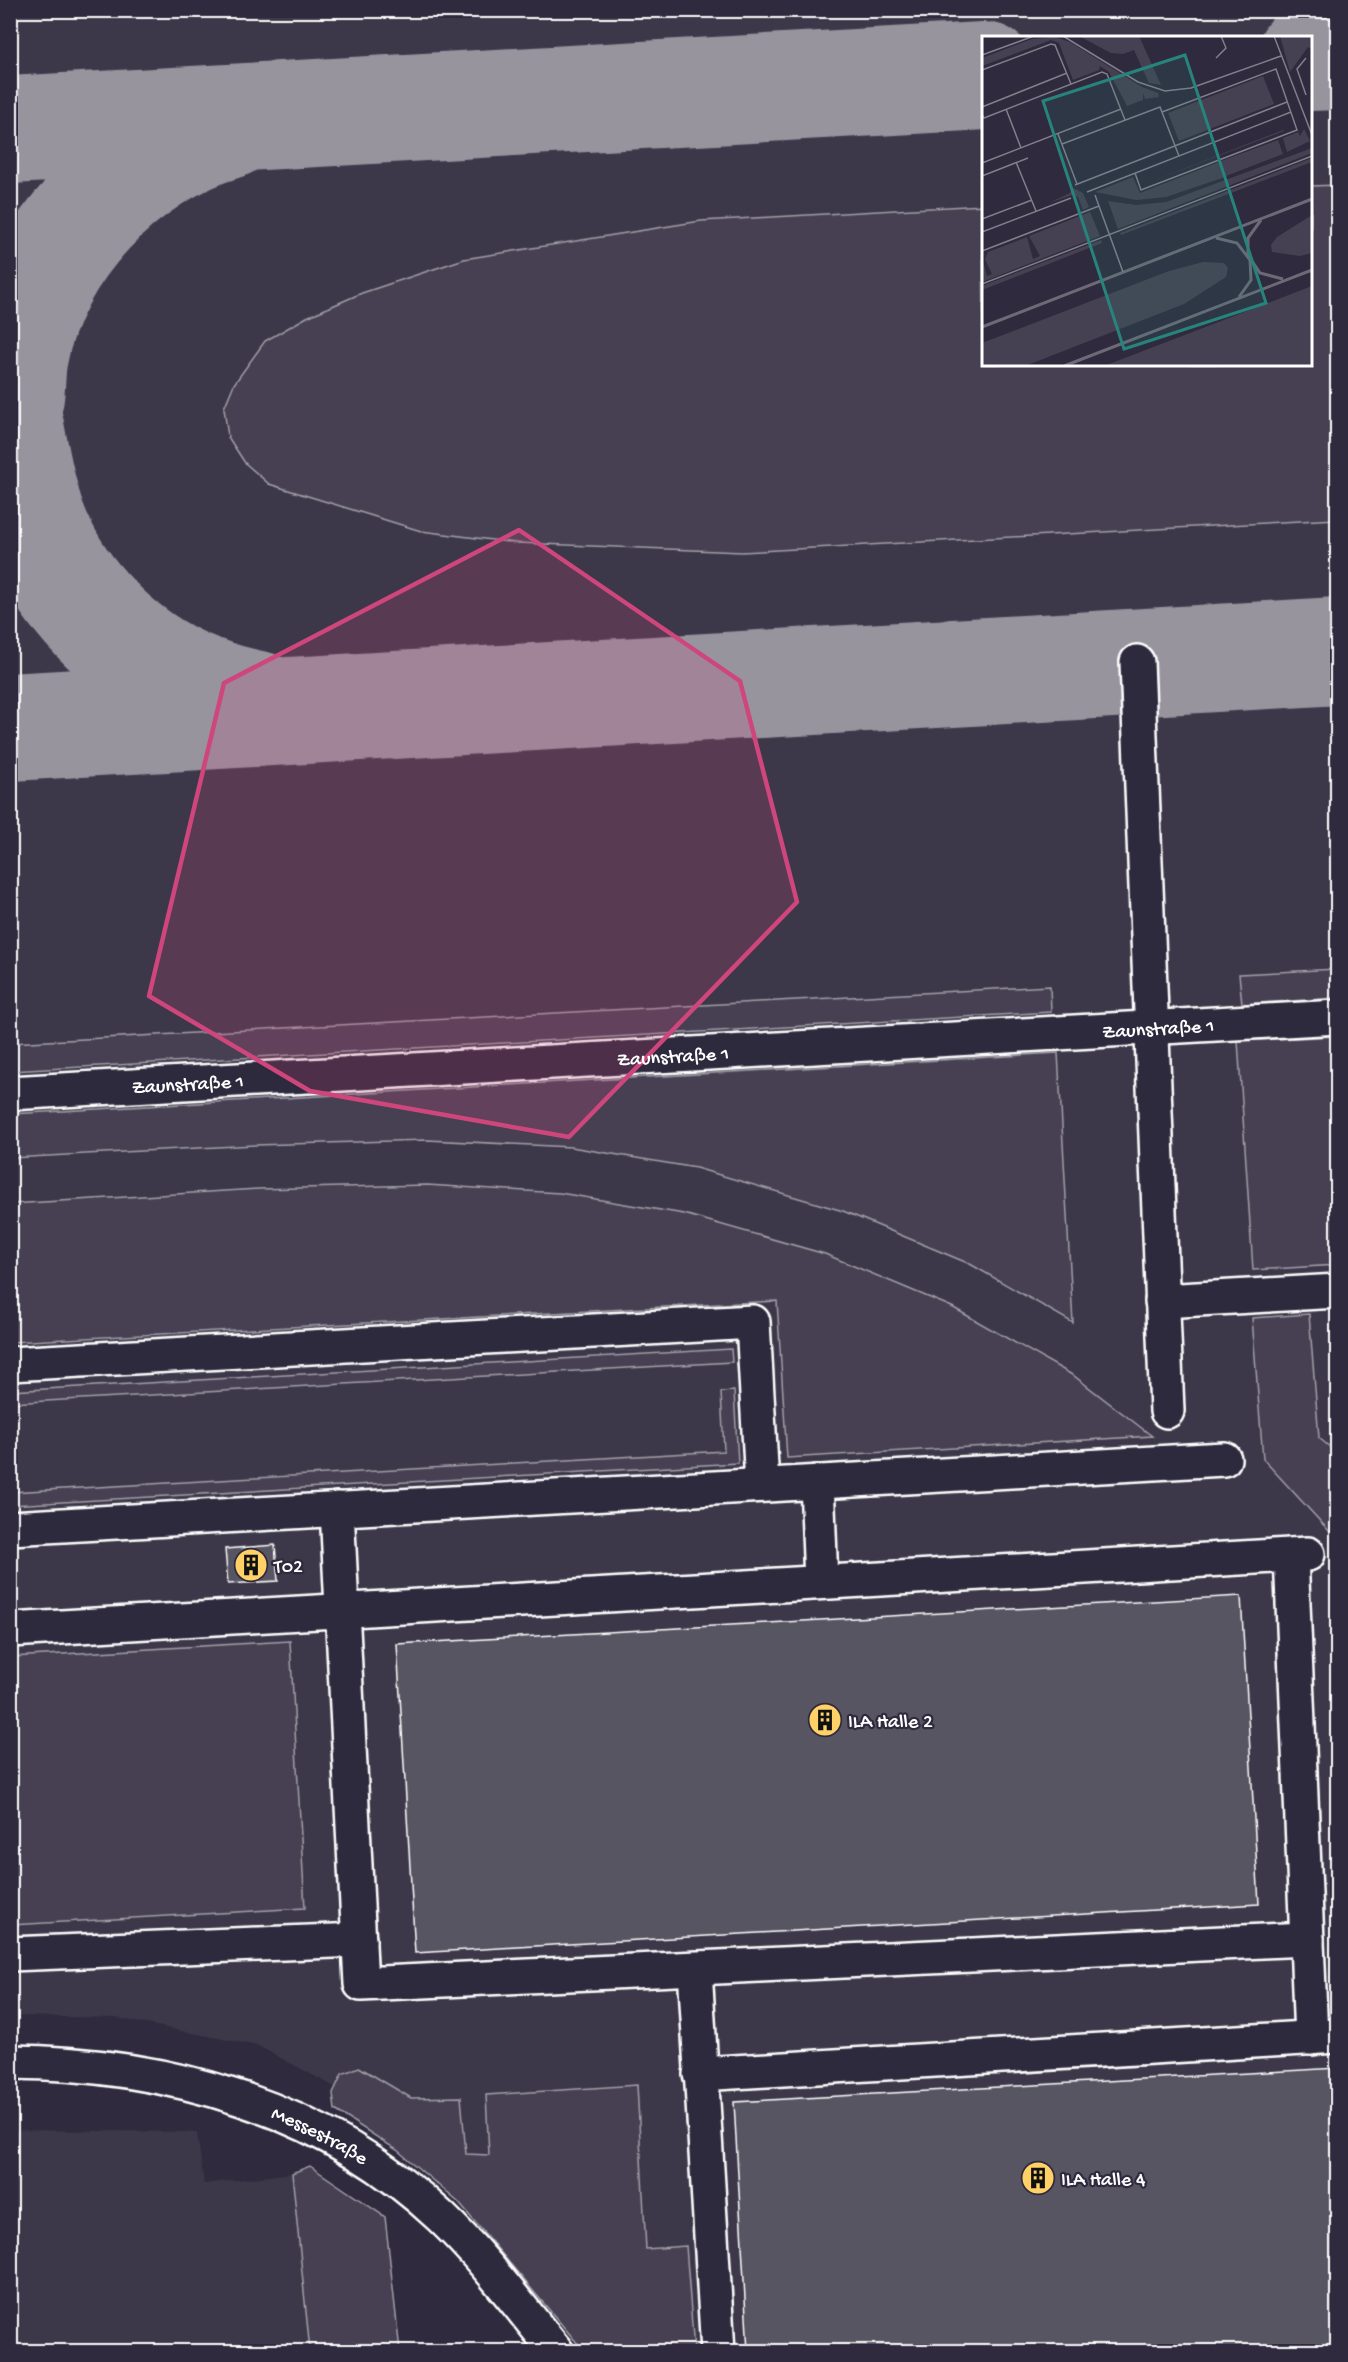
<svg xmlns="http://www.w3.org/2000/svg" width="1348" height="2362" viewBox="0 0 1348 2362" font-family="'Gochi Hand',sans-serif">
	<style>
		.built { fill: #3c3749; fill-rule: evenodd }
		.green { fill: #464152; stroke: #a2a0a8; stroke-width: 1.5 }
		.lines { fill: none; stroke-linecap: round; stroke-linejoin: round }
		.taxiway { stroke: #97949e; stroke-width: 108 }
		.building { fill: #595564; stroke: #fff; stroke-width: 1.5 }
		.minor-casing { stroke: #fff; stroke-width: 38 }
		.minor { stroke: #2f2a3d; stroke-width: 33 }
		.marked { fill: #ce467c; fill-opacity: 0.2; stroke: #ce467c; stroke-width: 4.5; stroke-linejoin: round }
		.labels { text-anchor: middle; stroke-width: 4.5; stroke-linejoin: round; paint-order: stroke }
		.street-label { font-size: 20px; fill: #fff; stroke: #2f2a3d }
		.poi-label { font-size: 20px; fill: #fff; stroke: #2f2a3d; text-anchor: start }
		.inset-river { fill: none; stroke: #6d6a77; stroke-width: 3 }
		.inset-road { fill: none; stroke: #827f8b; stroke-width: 1.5 }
		.view { fill: #27847c; fill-opacity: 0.15; stroke: #27847c; stroke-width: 3 }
		.inset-edge { fill: none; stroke: #fff; stroke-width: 3 }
	</style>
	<rect width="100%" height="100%" fill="#2f2a3d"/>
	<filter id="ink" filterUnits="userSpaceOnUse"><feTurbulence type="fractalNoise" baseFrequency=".0167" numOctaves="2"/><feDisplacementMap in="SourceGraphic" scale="12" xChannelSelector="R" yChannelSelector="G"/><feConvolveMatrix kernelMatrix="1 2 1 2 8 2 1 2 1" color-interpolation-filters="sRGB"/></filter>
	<g filter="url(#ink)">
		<g class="built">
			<path d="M11,11H1337V2351H622L442,2144L258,2046L116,2018L11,2016ZM984,38H1310V364H984Z"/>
			<path d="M11,2130L197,2132L204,2184L292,2173L310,2351L11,2352Z"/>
		</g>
		<g class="green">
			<path d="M1337,185V519L742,552L516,543L421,531L269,484L245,463L228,437L224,408L234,384L265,341L307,317L362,293L464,259L701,221L983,205L984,364H1310L1311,186Z"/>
			<path d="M1337,969V998L1242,1004L1239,974Z"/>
			<path d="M1050,986L1051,1012L11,1071V1043Z"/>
			<path d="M1337,1036V1265L1253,1270L1238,1041Z"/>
			<path d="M1058,1053L1073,1323L970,1264L843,1211L696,1168L571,1147L427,1140L255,1145L11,1158V1114Z"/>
			<path d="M427,1185L560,1193L684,1214L825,1254L952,1307L1074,1376L1152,1436L787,1458L777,1301L11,1342V1204L258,1189Z"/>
			<path d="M1309,1314L1319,1438L1337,1453V1525L1330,1532L1263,1459L1252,1318Z"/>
			<path d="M731,1349L732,1362L11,1403V1391Z"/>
			<path d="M734,1391L738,1463L11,1505V1492L724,1451L721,1392Z"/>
			<path d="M290,1641L305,1908L11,1925V1657Z"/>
			<path d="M359,2067L411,2098L461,2097L466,2154L489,2155L486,2095L637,2085L646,2249L686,2246L694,2351H584L458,2202L397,2150L335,2110L333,2093L342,2074Z"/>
			<path d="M310,2166L385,2217L400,2351H310L292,2173Z"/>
		</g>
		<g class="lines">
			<g class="taxiway">
				<path d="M1310,57L1338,56"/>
				<path d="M10,130L984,76"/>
				<path d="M10,396C12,383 11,369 14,355C32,252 127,153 227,125"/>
				<path d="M10,427C16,458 21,490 32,520C55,584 108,641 167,674C194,689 227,699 257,705"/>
				<path d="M10,727L1338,651"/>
			</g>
		</g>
		<g class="building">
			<path d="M275,1545L278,1581L228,1584L225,1549Z"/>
			<path d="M1241,1596L1259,1904L415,1953L397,1644Z"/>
			<path d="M1338,2068V2352H748L734,2102Z"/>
		</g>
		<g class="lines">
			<g class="minor-casing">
				<g id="minor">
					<path d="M1137,662L1167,1411"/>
					<path id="s1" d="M10,1093L1338,1017"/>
					<path d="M1162,1301L1338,1291"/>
					<path d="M10,1364L753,1322L762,1485"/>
					<path d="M817,1482L821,1582"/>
					<path d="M337,1509L361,1984L1307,1939"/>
					<path d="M10,1528L1224,1459"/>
					<path d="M1291,1555L1311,2038"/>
					<path d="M10,1630L1308,1554"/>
					<path d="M10,1954L359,1940"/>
					<path d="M695,1969L718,2352"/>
					<path id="s2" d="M10,2062C167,2063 325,2107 441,2217C484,2258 519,2306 557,2352"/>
					<path d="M700,2074L1338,2036"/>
				</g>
			</g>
			<use href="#minor" class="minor"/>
		</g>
	</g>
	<path class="marked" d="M519,530L740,681L797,902L569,1137L310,1091L149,996L224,683Z"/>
	<defs>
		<g id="building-disc" transform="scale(1.725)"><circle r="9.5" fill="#ffd166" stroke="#2f2a3d"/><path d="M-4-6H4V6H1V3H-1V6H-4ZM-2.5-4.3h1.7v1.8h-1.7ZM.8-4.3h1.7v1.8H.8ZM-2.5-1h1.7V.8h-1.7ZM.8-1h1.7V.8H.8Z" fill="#111"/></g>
	</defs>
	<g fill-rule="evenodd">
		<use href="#building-disc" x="251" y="1565"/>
		<use href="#building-disc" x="825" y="1720"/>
		<use href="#building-disc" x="1038" y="2178"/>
	</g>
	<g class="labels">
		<g class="street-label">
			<text dy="7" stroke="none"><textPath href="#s1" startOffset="1150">Zaunstraße 1</textPath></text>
			<text dy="7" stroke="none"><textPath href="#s1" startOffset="664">Zaunstraße 1</textPath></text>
			<text dy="7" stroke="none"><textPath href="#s1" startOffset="178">Zaunstraße 1</textPath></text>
			<text dy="7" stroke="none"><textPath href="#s2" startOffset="322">Messestraße</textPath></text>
		</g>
		<g class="poi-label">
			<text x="274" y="1572">T02</text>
			<text x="848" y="1727">ILA Halle 2</text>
			<text x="1061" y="2185">ILA Halle 4</text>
		</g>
	</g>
	<g transform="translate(982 36)">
		<rect width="330" height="330" fill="#2f2a3d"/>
		<path d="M97,0H157L179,49L167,47L152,14L141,18L129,17ZM298,0H330V13L326,11L308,36ZM73,1L88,6L160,51L176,57L177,61L163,63L161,57V64L145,70L127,36L118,30L117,34L91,44L77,7L69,4L0,30V22L50,3ZM281,40L292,68L197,105L186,77ZM322,93L328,105L305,116L301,102L316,96L318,100ZM301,94L302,95L160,149ZM296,104L301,118L244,140L239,125ZM330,112V117L136,193L126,165L154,169L184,166ZM330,122V126L139,199L138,197ZM237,126L243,141L184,161L154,164L113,156L151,141L158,157ZM91,152L101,157L107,171L101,174L96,161L90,159L67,167L88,157ZM108,176L118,200L0,246V222L5,240L10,238L3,223L6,216L45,201L51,223L58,220L47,200ZM330,179V217L318,220L290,216L289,209L295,201ZM119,204L120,207L0,254V250ZM221,226L242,227L246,232L244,241L202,268L43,330H0V307L187,235ZM330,250V330H122Z" fill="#464152"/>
		<path class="inset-river" d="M279,184L266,202V219L278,237L301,243M234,202L255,207L268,224L269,244L257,261M0,291L330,163M82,330L330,234"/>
		<path class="inset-road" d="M81,0L156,46L183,55L209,52L299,20M292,0L330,99M0,19L52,0M234,22L244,12L239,0M0,34L69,8L73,9L89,48M324,59L315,33L324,22M0,71L85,37M24,73L39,112M0,78L2,82L120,36L125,38L143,84M76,98L95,148M80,108L178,71L197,120M34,126L54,175M0,127L139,73M153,137L159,154L315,94L294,33L180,76M0,140L46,122M93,149L305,66M105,156L309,76M113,159L141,236M0,183L50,164M0,196L89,162M0,215L117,170M0,248L330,120"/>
		<path class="view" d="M203,19L284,267L142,313L61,65Z"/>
		<rect width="330" height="330" class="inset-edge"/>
	</g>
	<rect width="1348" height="2362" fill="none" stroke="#2f2a3d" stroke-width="36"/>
	<rect x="18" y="18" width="1312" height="2326" fill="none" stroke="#fff" stroke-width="2" filter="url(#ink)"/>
</svg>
